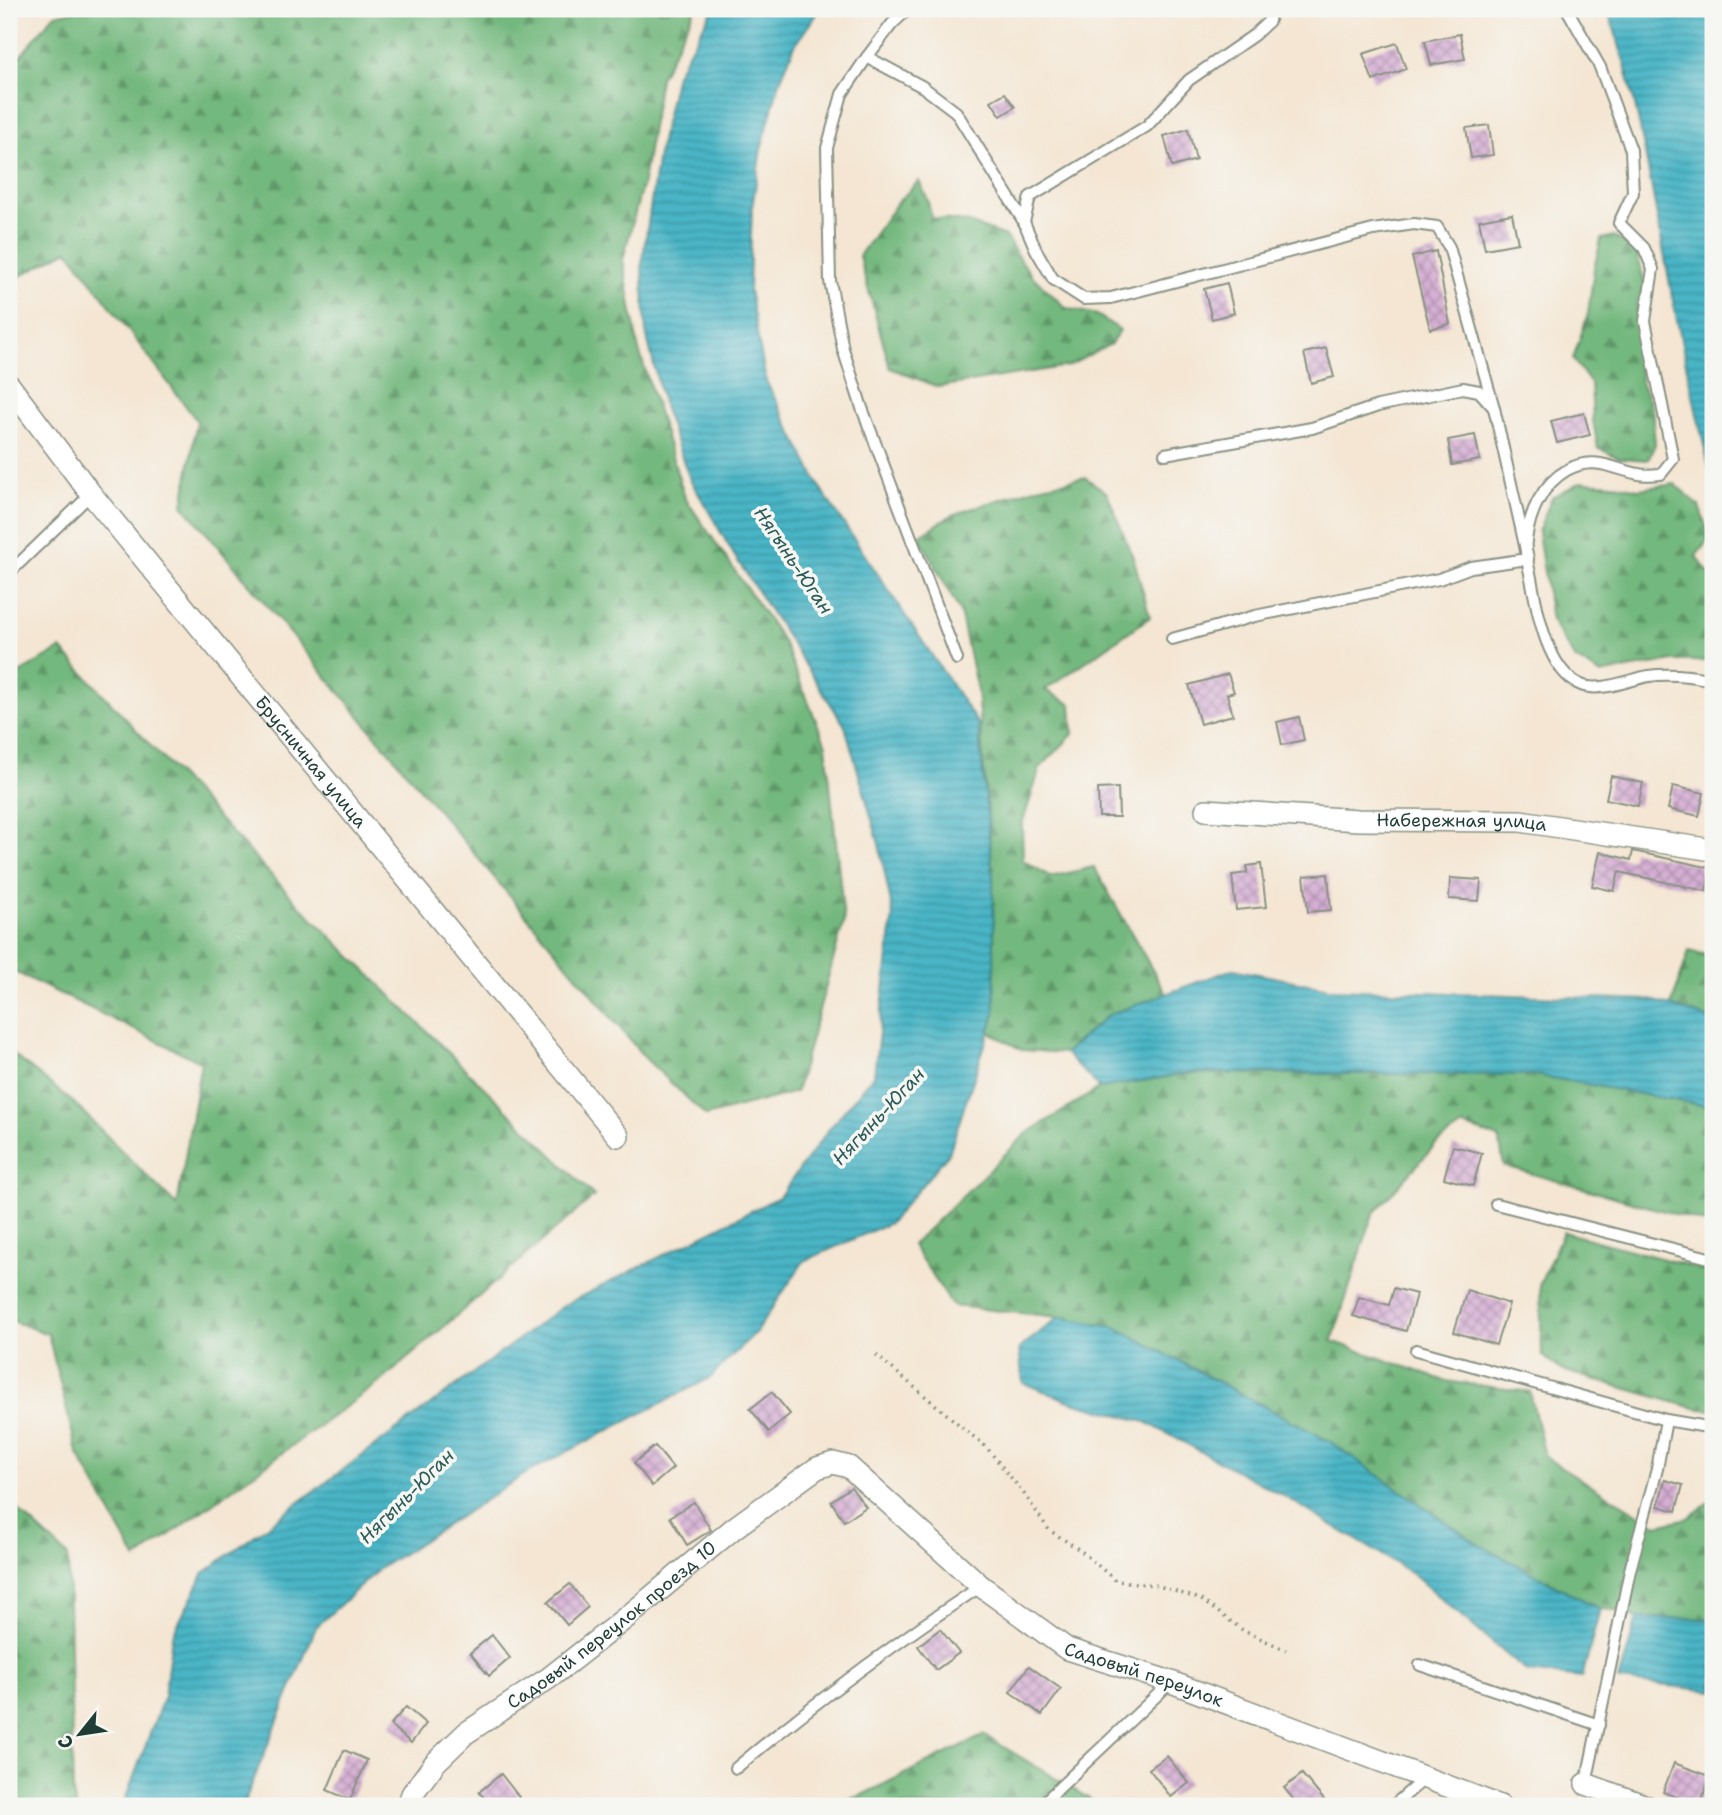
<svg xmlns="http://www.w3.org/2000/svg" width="1722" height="1815" viewBox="0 0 1722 1815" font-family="'Shantell Sans',sans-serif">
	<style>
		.forest { fill: url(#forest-firs); stroke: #497a59; stroke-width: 2 }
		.water { fill: url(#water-rules); stroke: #34797d; stroke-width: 2 }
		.building { fill: url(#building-cross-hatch) }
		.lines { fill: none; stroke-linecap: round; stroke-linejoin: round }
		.lane-casing { stroke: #8a9284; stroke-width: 14 }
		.street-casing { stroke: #8a9284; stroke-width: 24 }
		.path { stroke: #8a9284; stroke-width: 3.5; stroke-dasharray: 2 5; stroke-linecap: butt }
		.lane { stroke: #fff; stroke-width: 10 }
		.street { stroke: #fff; stroke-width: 21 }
		.labels { text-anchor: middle; stroke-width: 7; stroke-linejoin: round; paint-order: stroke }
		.street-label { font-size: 18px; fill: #1f3d34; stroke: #f6f6f2 }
		.water-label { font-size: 19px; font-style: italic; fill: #2a5b58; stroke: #f6f6f2 }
	</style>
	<defs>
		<pattern id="forest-firs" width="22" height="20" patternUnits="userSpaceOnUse" patternTransform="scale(1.75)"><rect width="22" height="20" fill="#73b87e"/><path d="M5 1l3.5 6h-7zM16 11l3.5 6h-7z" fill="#5e9768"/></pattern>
		<pattern id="water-rules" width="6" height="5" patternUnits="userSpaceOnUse" patternTransform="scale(1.75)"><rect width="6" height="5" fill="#49b5c6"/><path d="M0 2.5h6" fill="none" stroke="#3c94a2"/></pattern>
		<pattern id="building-cross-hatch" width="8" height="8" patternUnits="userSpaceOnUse" patternTransform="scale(1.75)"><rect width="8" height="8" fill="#d6afd4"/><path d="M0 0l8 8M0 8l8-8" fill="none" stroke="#ad90ad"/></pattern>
	</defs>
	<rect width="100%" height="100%" fill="#f6f6f2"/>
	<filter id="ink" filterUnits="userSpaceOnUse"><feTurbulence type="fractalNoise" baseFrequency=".0143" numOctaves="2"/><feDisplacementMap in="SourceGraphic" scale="14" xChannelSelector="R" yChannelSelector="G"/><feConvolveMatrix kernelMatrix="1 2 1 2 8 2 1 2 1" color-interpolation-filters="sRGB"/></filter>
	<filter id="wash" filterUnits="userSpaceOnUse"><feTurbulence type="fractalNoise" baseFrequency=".00686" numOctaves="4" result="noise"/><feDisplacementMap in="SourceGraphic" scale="28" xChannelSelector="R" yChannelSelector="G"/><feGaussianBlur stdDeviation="1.57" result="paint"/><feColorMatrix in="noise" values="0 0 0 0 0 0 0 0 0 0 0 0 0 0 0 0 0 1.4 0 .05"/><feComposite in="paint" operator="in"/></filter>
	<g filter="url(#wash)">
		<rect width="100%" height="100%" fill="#f4e6d3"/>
		<g class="forest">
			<path d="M83,9H695L660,78L643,182L623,260L638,347L685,498L783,641L826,745L844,921L796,1092L706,1116L645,1058L183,505L197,421L68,250L9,282V70L54,15Z"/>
			<path d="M919,181L927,198L932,218L966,222L1005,236L1031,275L1066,308L1097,315L1120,330L1111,344L1068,366L938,387L890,368L859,256L897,203Z"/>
			<path d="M1614,236L1637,252L1645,285L1637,303L1641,382L1652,408L1655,444L1648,460L1619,458L1598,448L1593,421L1591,384L1573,359L1588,314L1594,269L1601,239Z"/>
			<path d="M1085,477L1107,493L1134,560L1150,617L1045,690L1071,704L1073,734L1040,768L1022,825L1023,860L1051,877L1094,867L1166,994L1108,1015L1065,1053L1022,1050L989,1032L993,875L977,690L960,612L919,536L952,515L1038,487Z"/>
			<path d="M1581,482L1615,484L1638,489L1675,484L1699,506L1710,538L1696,556L1713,578V661H1673L1600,674L1574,658L1551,620L1538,532L1552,497Z"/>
			<path d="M61,649L299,905L594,1196L384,1379L136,1559L77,1452L48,1334L9,1320V1051L74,1103L177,1206L201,1062L9,969V679Z"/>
			<path d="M1689,951L1713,956V1020L1671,1006Z"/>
			<path d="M1189,1073L1536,1075L1713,1107V1225L1504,1166L1499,1138L1463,1126L1436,1144L1373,1214L1332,1341L1445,1381L1530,1392L1545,1457L1657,1525L1688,1518L1713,1499V1619L1637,1618L1616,1610L1600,1609L1476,1543L1329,1441L1115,1327L1059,1317L953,1306L912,1245L1026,1134L1100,1088Z"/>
			<path d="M1563,1232L1713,1272V1410L1698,1409L1561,1370L1542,1355L1540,1284Z"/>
			<path d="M9,1502L68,1556L73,1793L76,1806H9Z"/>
			<path d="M984,1735L1101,1806H821L860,1796Z"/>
		</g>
		<g class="water">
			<path d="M713,9H820L795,45L780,81L761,149L752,208L749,290L766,381L822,491L978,724L993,875L995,1014L949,1153L890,1223L804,1261L756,1332L710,1378L530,1471L379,1569L316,1627L243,1806H123L164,1696L172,1636L204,1573L566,1304L779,1197L829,1129L874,1075L893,914L879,844L845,726L734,555L690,479L664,409L646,332L642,264L658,155L676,74Z"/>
			<path d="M1607,9H1713V484C1694,404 1677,324 1662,243C1647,165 1635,83 1607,9Z"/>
			<path d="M1233,969L1334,989L1652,1000L1713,1020V1107L1536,1075L1189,1073L1100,1088L1065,1053L1108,1015Z"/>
			<path d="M1059,1317L1115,1327L1329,1441L1476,1543L1600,1609L1582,1678L1527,1672L1410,1572L1282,1495L1146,1422L1072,1402L1023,1383L1019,1349Z"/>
			<path d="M1637,1618L1713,1619V1691L1619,1681Z"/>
		</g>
		<g id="blocks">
			<g class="building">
				<path d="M1460,34L1465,59L1431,65L1425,41Z"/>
				<path d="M1397,43L1406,69L1373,81L1363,54Z"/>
				<path d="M1005,93L1015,107L1001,116L991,101Z"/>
				<path d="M1489,125L1493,155L1471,158L1466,128Z"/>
				<path d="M1188,129L1196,160L1172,167L1164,136Z"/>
				<path d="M1512,214L1518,243L1485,249L1479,220Z"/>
				<path d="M1436,251L1450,324L1430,329L1412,257Z"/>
				<path d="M1227,283L1234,313L1212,319L1204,289Z"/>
				<path d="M1326,348L1334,377L1311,383L1304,353Z"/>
				<path d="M1584,413L1590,435L1557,443L1551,421Z"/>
				<path d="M1475,435L1480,460L1452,465L1448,440Z"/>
				<path d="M1228,674L1234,692L1227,694L1233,715L1200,724L1189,685Z"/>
				<path d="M1299,717L1304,740L1282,745L1277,722Z"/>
				<path d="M1611,776L1643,783L1638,806L1606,799Z"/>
				<path d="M1673,786L1704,793L1699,816L1668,809Z"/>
				<path d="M1118,788L1119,817H1099L1098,789Z"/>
				<path d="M1633,851L1711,868L1706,891L1619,872L1614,891L1592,886L1600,852L1631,860Z"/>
				<path d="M1261,864L1266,907L1236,910L1232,875L1247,873V866Z"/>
				<path d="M1328,874L1331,910L1308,912L1304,876Z"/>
				<path d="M1450,878L1481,880L1479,901L1449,899Z"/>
				<path d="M1453,1146L1482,1153L1473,1186L1444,1178Z"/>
				<path d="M1394,1288L1416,1294L1406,1331L1353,1316L1359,1297L1389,1305Z"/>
				<path d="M1467,1290L1509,1304L1496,1345L1454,1332Z"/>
				<path d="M772,1392L790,1414L769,1432L750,1409Z"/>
				<path d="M655,1446L673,1468L652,1486L634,1463Z"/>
				<path d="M1665,1480L1683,1485L1676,1511L1658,1506Z"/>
				<path d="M851,1487L866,1507L844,1521L831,1501Z"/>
				<path d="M694,1502L711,1530L687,1545L670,1517Z"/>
				<path d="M570,1584L588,1607L567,1625L548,1602Z"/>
				<path d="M940,1629L959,1653L936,1670L918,1646Z"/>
				<path d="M492,1635L510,1658L489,1676L470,1653Z"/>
				<path d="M1029,1666L1061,1689L1042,1715L1010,1692Z"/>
				<path d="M406,1707L426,1724L411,1743L390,1725Z"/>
				<path d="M344,1750L367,1760L350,1800L327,1790Z"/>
				<path d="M1167,1756L1189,1783L1171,1797L1149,1769Z"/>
				<path d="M1674,1763L1710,1776L1700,1806L1663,1792Z"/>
				<path d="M501,1774L519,1797L508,1806H491L479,1792Z"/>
				<path d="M1302,1774L1329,1806H1299L1284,1788Z"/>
			</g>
		</g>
	</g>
	<g filter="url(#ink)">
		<use href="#blocks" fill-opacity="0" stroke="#8a9284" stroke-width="2"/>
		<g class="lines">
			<g class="lane-casing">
				<g id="lane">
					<path d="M908,9L892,24L867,57L842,94L827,148L830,281L843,349L862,408L957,659"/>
					<path d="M1271,9L1269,21L1254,35L1189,80L1147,126L1030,197L1024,222L1036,250L1053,279L1084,299L1111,298L1373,230L1414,224L1437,227L1449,247L1494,408"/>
					<path d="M1567,9L1600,67L1631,150L1633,193L1619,223L1644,248L1653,269L1645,321L1673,459L1661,474C1654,474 1646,476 1639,474C1613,469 1594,455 1567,470C1542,484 1529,514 1526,541C1524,553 1529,567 1531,578C1537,610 1547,671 1581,685C1600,693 1631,679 1649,676C1669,673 1693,676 1713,680"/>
					<path d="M867,57L923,87L956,112L1024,222"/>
					<path d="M1165,454L1312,428L1378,406L1463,388L1479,391L1494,408L1528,559L1471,567L1439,579L1255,616L1172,639"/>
					<path d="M9,573L91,494"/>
					<path d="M1496,1204L1713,1259"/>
					<path d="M1416,1350L1666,1420L1657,1469L1630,1570L1586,1784"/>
					<path d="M1666,1420L1713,1428"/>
					<path d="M1420,1665L1599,1725"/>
					<path d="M736,1768C815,1702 896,1642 981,1586"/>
					<path d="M1040,1806L1171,1682"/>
					<path d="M1393,1806L1426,1777"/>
				</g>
			</g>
			<g class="street-casing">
				<g id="street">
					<path id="s1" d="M9,385L91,494L618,1136"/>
					<path id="s2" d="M1206,810L1358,820L1520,821L1713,850"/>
					<path d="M1586,1784L1646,1806"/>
					<path id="s3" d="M408,1806L412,1794L435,1763L466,1733L549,1678L637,1609L734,1528L817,1468L833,1463L849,1467L981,1586L1067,1649L1171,1682L1500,1806"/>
				</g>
			</g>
			<path class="path" d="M876,1355L987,1448L1025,1495L1049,1530L1080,1550L1116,1581L1155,1585L1200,1599L1244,1631L1286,1650"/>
			<use href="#lane" class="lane"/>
			<use href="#street" class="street"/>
		</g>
	</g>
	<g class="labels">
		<g class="street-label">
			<text dy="6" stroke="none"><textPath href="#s1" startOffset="483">Брусничная улица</textPath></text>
			<text dy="6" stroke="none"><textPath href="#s2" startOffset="256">Набережная улица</textPath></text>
			<text dy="6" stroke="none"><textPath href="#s3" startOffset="276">Садовый переулок проезд 10</textPath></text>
			<text dy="6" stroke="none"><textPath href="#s3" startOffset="933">Садовый переулок</textPath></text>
		</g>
		<g class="water-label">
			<text transform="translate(794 560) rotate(56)" y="7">Нягынь-Юган</text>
			<text transform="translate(878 1116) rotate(-47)" y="7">Нягынь-Юган</text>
			<text transform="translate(406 1496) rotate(-45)" y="7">Нягынь-Юган</text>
		</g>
	</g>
	<rect width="1722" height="1815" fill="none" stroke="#f6f6f2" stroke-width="35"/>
	<g transform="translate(80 1734) rotate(240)" stroke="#f6f6f2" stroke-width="5" paint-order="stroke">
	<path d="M0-5L12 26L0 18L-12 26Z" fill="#1f3d34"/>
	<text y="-10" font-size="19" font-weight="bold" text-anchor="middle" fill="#1f3d34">С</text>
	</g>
</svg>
